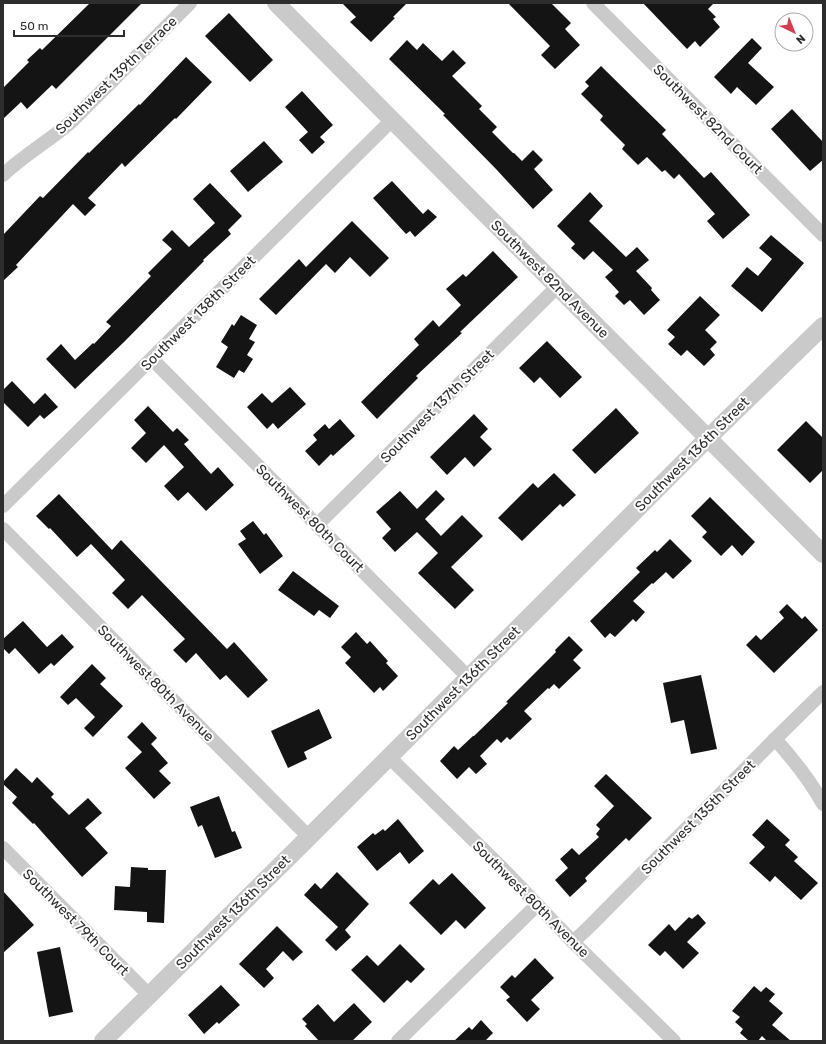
<svg xmlns="http://www.w3.org/2000/svg" width="826" height="1044" viewBox="0 0 826 1044" font-family="Rubik,sans-serif">
	<style>
		.building { fill: #141414 }
		.lines { fill: none; stroke-linecap: round; stroke-linejoin: round }
		.minor { stroke: #cacaca; stroke-width: 14 }
		.tertiary { stroke: #cacaca; stroke-width: 18 }
		.labels { text-anchor: middle; stroke-width: 4; stroke-linejoin: round; paint-order: stroke }
		.street-label { font-size: 14px; fill: #2d2d2d; stroke: #fff }
	</style>
	<rect width="100%" height="100%" fill="#fff"/>
	<g class="building">
		<path d="M90,3H142L56,89L52,85L27,109L21,102L3,119V88L29,62L27,60L40,48L42,50Z"/>
		<path d="M342,3H407L393,17L395,18L371,42L350,22L356,17Z"/>
		<path d="M508,3H551L571,23L565,29L580,45L555,69L541,55L550,46Z"/>
		<path d="M643,3H714L708,9L716,17L713,19L720,27L700,47L695,41L687,49Z"/>
		<path d="M229,13L273,60L250,82L205,36Z"/>
		<path d="M752,38L762,48L748,63L774,87L756,105L737,87L731,94L714,77Z"/>
		<path d="M407,40L417,50L423,43L442,61L453,50L466,63L452,76L482,106L479,109L497,127L492,132L513,153H514L522,161L533,150L543,160L534,169L553,190L533,209L496,169L443,115L445,114L389,59Z"/>
		<path d="M186,57L212,82L176,119L175,118L125,167L122,163L88,198L96,205L85,216L73,204L16,265L18,267L3,281V235L40,196L43,198L88,152L89,153L139,104L140,105Z"/>
		<path d="M601,66L666,130L662,134L704,178L711,172L750,215L723,239L707,221L715,214L679,174L674,179L665,170L662,172L647,157L638,165L622,149L625,145L600,120L603,116L581,94L589,86L585,82Z"/>
		<path d="M302,91L333,125L320,137L325,142L312,154L299,140L308,132L285,107Z"/>
		<path d="M792,109L823,142V160L810,171L771,129Z"/>
		<path d="M264,141L283,162L248,192L230,171Z"/>
		<path d="M392,181L423,214L428,209L437,217L415,237L410,231L406,234L373,198Z"/>
		<path d="M210,183L242,216L228,230L231,234L203,260L204,261L124,342L75,389L46,359L61,344L75,360L93,343L94,344L111,326L106,322L151,276L148,273L172,249L162,240L172,230L189,247L215,223L193,199Z"/>
		<path d="M590,192L603,206L589,221L626,257L637,247L649,260L636,271L652,288L651,290L660,300L644,315L630,300L624,305L615,296L619,292L605,277L613,270L593,251L584,260L571,248L575,244L557,226Z"/>
		<path d="M352,221L389,258L370,277L350,257L335,273L326,264L276,315L259,299L299,259L306,267Z"/>
		<path d="M771,235L804,263L762,312L731,286L747,267L758,276L772,259L759,248Z"/>
		<path d="M493,251L518,277L460,332L462,333L416,376L418,378L377,419L361,402L419,345L414,339L433,320L439,327L461,305L446,289L463,274L466,277Z"/>
		<path d="M700,296L720,315L705,330L717,342L710,349L715,355L704,366L687,350L681,356L668,344L675,337L667,330Z"/>
		<path d="M241,315L257,325L249,339L255,342L247,355L253,359L244,373L239,370L234,378L216,367L228,347L221,342L232,324L234,326Z"/>
		<path d="M547,341L582,377L560,398L540,377L534,383L519,368Z"/>
		<path d="M12,381L34,404L45,393L58,407L44,419L40,415L28,427L3,402V390Z"/>
		<path d="M290,387L306,404L278,429L273,423L267,429L247,407L262,393L272,403Z"/>
		<path d="M148,406L173,432L177,428L189,440L184,444L211,474L218,467L234,485L206,511L188,492L178,501L164,486L184,467L164,445L146,463L131,448L146,433L134,420Z"/>
		<path d="M616,408L639,433L595,474L572,450Z"/>
		<path d="M474,414L488,429L480,437L492,449L474,467L465,457L447,475L430,457Z"/>
		<path d="M340,419L355,436L333,456L331,454L319,466L305,451L317,440L313,435L325,424L329,429Z"/>
		<path d="M806,421L823,438V470L810,483L777,450Z"/>
		<path d="M554,473L576,495L563,507L560,504L522,541L498,518L533,483L538,488Z"/>
		<path d="M436,490L445,499L425,519L441,536L462,515L483,536L451,567L474,590L455,609L418,573L438,553L417,532L395,552L382,538L391,529L376,512L400,491L417,509Z"/>
		<path d="M59,494L112,550L121,540L227,649L234,642L268,680L248,698L226,675L220,680L196,653L186,663L173,650L185,639L142,595L128,609L112,593L125,580L91,544L77,557L50,528L49,529L36,516Z"/>
		<path d="M710,497L755,542L742,556L732,545L721,556L702,537L707,532L691,516Z"/>
		<path d="M253,521L264,535L266,533L283,556L260,574L238,544L246,539L240,531Z"/>
		<path d="M670,539L692,561L673,579L666,572L653,584L652,583L633,601L645,612L636,622L633,619L615,637L610,633L605,638L590,621L640,572L636,568L655,550L657,552Z"/>
		<path d="M293,571L339,606L330,618L319,610L314,616L278,590Z"/>
		<path d="M787,604L802,619L805,616L818,630L774,673L746,645L756,635L761,640L784,618L779,612Z"/>
		<path d="M23,621L47,647L62,634L74,647L54,666L51,663L39,674L15,648L9,654L3,648V639Z"/>
		<path d="M356,632L367,644L370,641L388,661L386,663L398,676L383,691L380,687L374,693L345,663L351,657L341,647Z"/>
		<path d="M569,636L583,650L573,660L581,668L559,689L554,684L549,689L548,688L524,711L532,719L510,740L507,737L501,743L497,739L480,756L487,764L476,774L469,767L457,779L440,761L454,746L458,750L473,736H474L508,703L506,702L556,652L555,650Z"/>
		<path d="M92,664L106,678L100,684L123,706L93,737L84,728L95,717L76,698L68,705L60,697Z"/>
		<path d="M701,675L717,749L691,754L684,720L671,723L663,683Z"/>
		<path d="M319,709L332,738L304,752L307,759L288,768L271,731Z"/>
		<path d="M142,722L157,738L151,744L168,763L159,771L171,783L154,799L125,768L142,752L127,737Z"/>
		<path d="M16,768L32,783L37,777L54,794L51,797L69,815L88,798L102,813L85,828L108,853L82,877L34,823L33,824L12,803L17,797L3,784V782Z"/>
		<path d="M606,774L652,818L629,841L626,838L585,878L587,881L570,897L555,880L568,868L560,859L572,848L579,855L599,837L596,834L600,829L596,825L614,806L594,786Z"/>
		<path d="M219,796L232,832L235,831L242,848L215,858L202,825L198,827L190,807Z"/>
		<path d="M398,819L424,851L409,864L400,852L377,871L357,847L373,833L375,835L383,829L385,831Z"/>
		<path d="M767,819L790,840L785,845L798,857L794,861L818,883L801,900L775,876L770,882L749,863L765,847L752,835Z"/>
		<path d="M131,867L148,868V870H166L164,923L147,922V912L114,910L115,886L130,887Z"/>
		<path d="M337,872L369,904L345,930L351,937L336,951L325,940L338,927L304,895L315,883L321,889Z"/>
		<path d="M452,873L486,908L465,929L456,920L441,935L409,903L433,879L439,885Z"/>
		<path d="M3,891L34,925L3,953Z"/>
		<path d="M698,914L706,923L687,942L699,953L683,969L665,951L660,956L648,945L669,924L675,931L689,917L692,919Z"/>
		<path d="M277,926L303,952L293,961L283,951L266,969L274,978L264,988L239,964Z"/>
		<path d="M400,944L425,969L411,983L407,980L384,1003L351,970L367,955L378,966Z"/>
		<path d="M60,947L73,1012L49,1017L37,952Z"/>
		<path d="M535,958L554,978L531,1000L540,1009L527,1022L506,1000L510,997L500,987L512,975L515,978Z"/>
		<path d="M221,985L240,1005L219,1024L217,1022L204,1034L188,1015Z"/>
		<path d="M754,986L761,992L766,987L775,994L769,1001L783,1013L772,1025L791,1041H767L762,1036L758,1041H749L740,1033L743,1029L735,1022L740,1017L732,1011Z"/>
		<path d="M354,1003L372,1022L352,1041H319L305,1026L307,1024L302,1019L318,1004L334,1022Z"/>
		<path d="M481,1020L493,1033L485,1041H454L469,1027L472,1030Z"/>
	</g>
	<g class="lines">
		<g class="minor">
			<path d="M593,3L823,235"/>
			<path d="M3,175C24,155 49,141 71,122L190,3"/>
			<path d="M152,359L469,678"/>
			<path d="M3,506L392,120"/>
			<path d="M317,525L557,287"/>
			<path d="M3,529L309,837"/>
			<path d="M775,739C793,759 810,780 823,804"/>
			<path d="M389,757L504,870L573,942L674,1041"/>
			<path d="M3,848L149,995"/>
			<path d="M573,942L590,926L775,739L823,692"/>
			<path d="M398,1041L537,905"/>
		</g>
		<g class="tertiary">
			<path d="M276,3L823,554"/>
			<path d="M103,1041L309,837L708,438L823,326"/>
		</g>
	</g>
	<g class="labels">
		<g class="street-label">
			<text transform="translate(116 75) rotate(-44)" y="5">Southwest 139th Terrace</text>
			<text transform="translate(708 119) rotate(45)" y="5">Southwest 82nd Court</text>
			<text transform="translate(550 279) rotate(45)" y="5">Southwest 82nd Avenue</text>
			<text transform="translate(198 313) rotate(-45)" y="5">Southwest 138th Street</text>
			<text transform="translate(437 406) rotate(-45)" y="5">Southwest 137th Street</text>
			<text transform="translate(692 454) rotate(-45)" y="5">Southwest 136th Street</text>
			<text transform="translate(310 518) rotate(45)" y="5">Southwest 80th Court</text>
			<text transform="translate(156 683) rotate(45)" y="5">Southwest 80th Avenue</text>
			<text transform="translate(463 683) rotate(-45)" y="5">Southwest 136th Street</text>
			<text transform="translate(698 817) rotate(-45)" y="5">Southwest 135th Street</text>
			<text transform="translate(531 899) rotate(45)" y="5">Southwest 80th Avenue</text>
			<text transform="translate(233 912) rotate(-45)" y="5">Southwest 136th Street</text>
			<text transform="translate(76 922) rotate(45)" y="5">Southwest 79th Court</text>
		</g>
	</g>
	<rect width="826" height="1044" fill="none" stroke="#2d2d2d" stroke-width="8"/>
	<g transform="translate(794 32) rotate(137)"><circle r="19" fill="#ffffff" stroke="#ababab"/>
	<path d="M0-3L7 15L0 10L-7 15Z" fill="#d93a4c"/>
	<text y="-6" font-size="11" font-weight="bold" text-anchor="middle" fill="#2d2d2d">N</text>
	</g>
	<path d="M14 30v6h110v-6" fill="none" stroke="#2d2d2d" stroke-width="2"/>
	<text x="20" y="30" font-size="12" fill="#2d2d2d" stroke="#ffffff" stroke-width="3" paint-order="stroke">50 m</text>
</svg>
